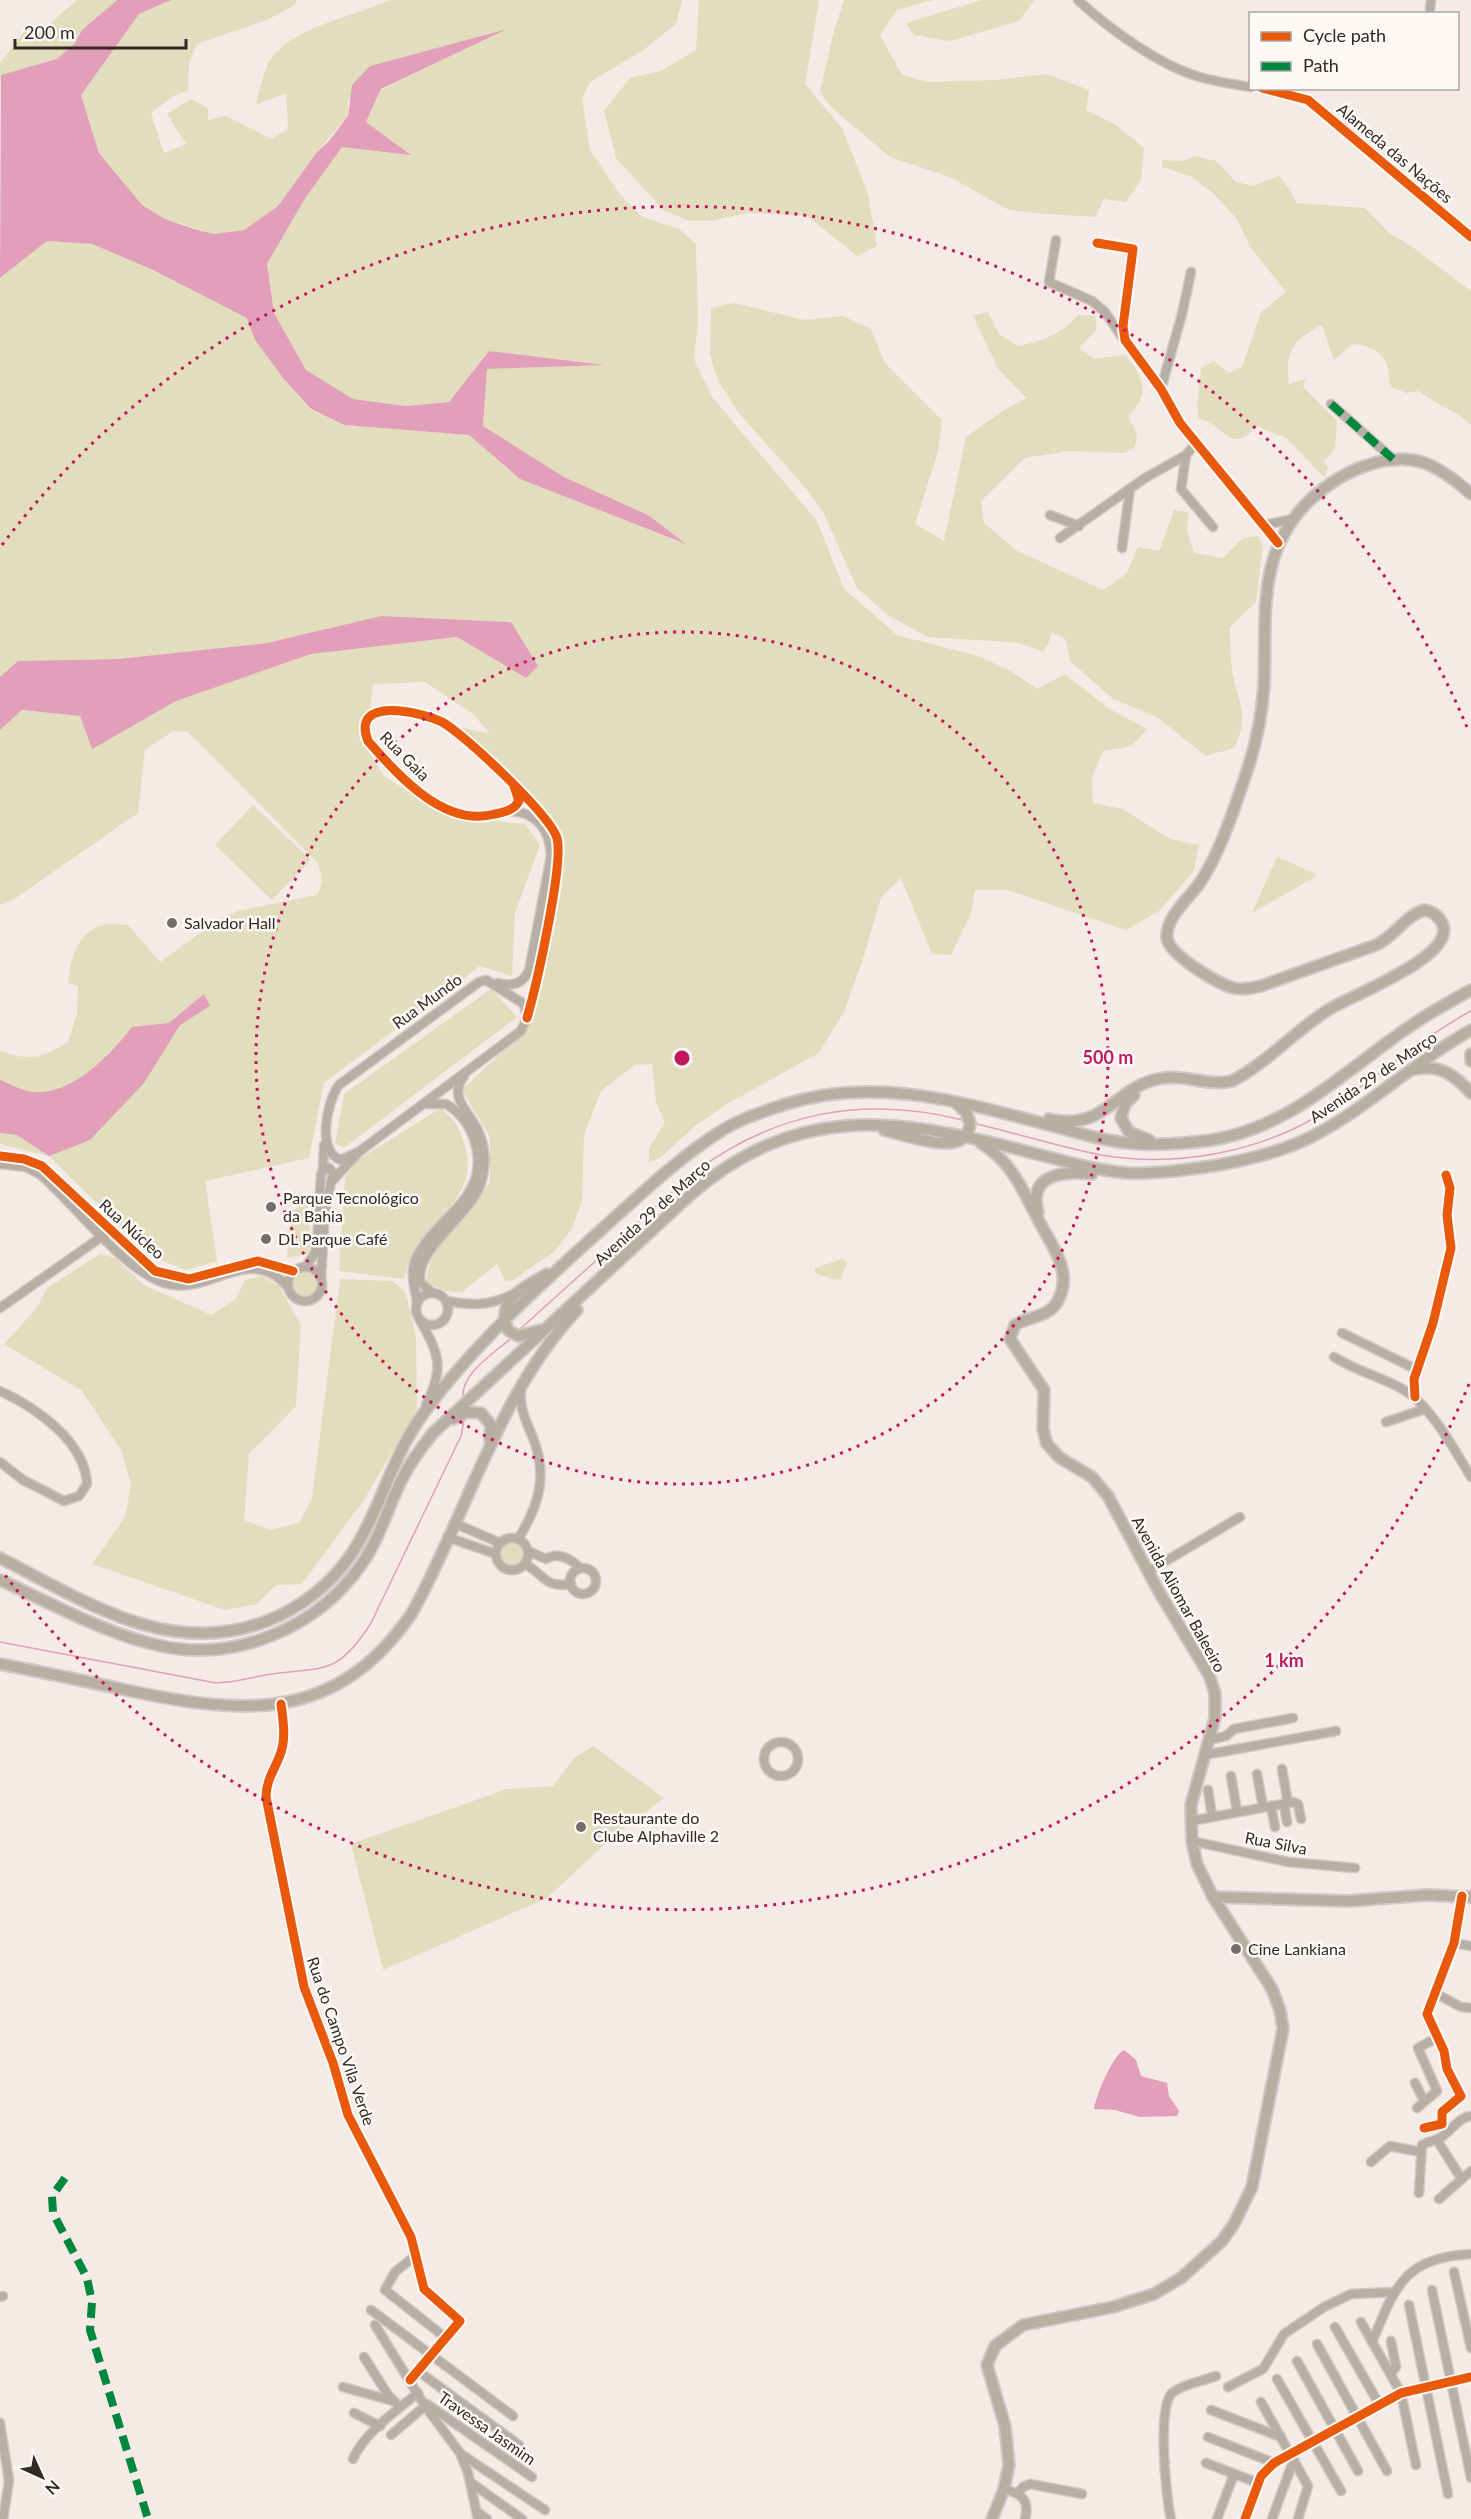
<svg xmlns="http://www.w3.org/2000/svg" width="1471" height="2519" viewBox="0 0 1471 2519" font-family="Lato,sans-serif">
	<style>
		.green { fill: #e2ddbc }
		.water { fill: #e19fba }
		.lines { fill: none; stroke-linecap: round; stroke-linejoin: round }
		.stream { stroke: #e19fba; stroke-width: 1.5 }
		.minor-casing { stroke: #d0c8c4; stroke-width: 11 }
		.major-casing { stroke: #d0c8c4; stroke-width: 14 }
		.minor { stroke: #b7aea4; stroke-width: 8 }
		.major { stroke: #b9aea2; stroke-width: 10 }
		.quiet { stroke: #00873e; stroke-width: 8; stroke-dasharray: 15 8; stroke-linecap: butt }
		.cycleway-casing { stroke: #fdf9f7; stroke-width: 13 }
		.cycleway { stroke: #e8590c; stroke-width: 9 }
		.ring { fill: none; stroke: #c2185b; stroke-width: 3; stroke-dasharray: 3 6 }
		.poi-dot { fill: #756d69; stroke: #fdf9f7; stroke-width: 2 }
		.labels { text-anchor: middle; stroke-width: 5; stroke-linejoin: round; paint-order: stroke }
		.street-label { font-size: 16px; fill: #302926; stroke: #fdf9f7 }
		.poi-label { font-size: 16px; fill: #302926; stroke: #fdf9f7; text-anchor: start }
		.centre { fill: #c2185b; stroke: #fdf9f7; stroke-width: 3 }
		.ring-label { font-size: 18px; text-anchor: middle; font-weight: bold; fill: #c2185b; stroke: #fdf9f7; stroke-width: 5; stroke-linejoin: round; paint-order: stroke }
	</style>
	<rect width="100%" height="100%" fill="#f5eae5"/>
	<g class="green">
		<path d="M77,0H117L82,30L75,43L57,59L2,75L0,82V63L30,24L38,34Z"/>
		<path d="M171,0H297L295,5L269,19L197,44L189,62L188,91L175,95L151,113L164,153L186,144L167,114L191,99L208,108V120L226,116L271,139L288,129L286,93L256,105C259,92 262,77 268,64C287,27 355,17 390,0H682L676,24L642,51L590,82L582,99L590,150L619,193L642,217L679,229L696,244L698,321L694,359L712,397L817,521L844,589L897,635L978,656L1011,671L1037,689L1065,674L1108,708L1147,729L1132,746L1103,751L1092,777L1093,803L1123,809L1170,839L1199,845L1194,871L1159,911L1126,930L1008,890H975L971,913L951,955L932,954L901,878L881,897L865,953L844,1012L819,1053L727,1104L695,1126L661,1157L649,1162V1149L665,1122L656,1103L652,1064L635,1065L601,1091L584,1135L582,1201L572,1229L554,1252L513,1280L505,1281L497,1264L462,1292L445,1291L426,1282L431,1256L490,1183V1137L462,1090L528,1027L560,844L555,823L456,726L490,734L473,714L425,682L373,684L370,710L359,736L384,776L451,817L525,824L540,845L515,913L512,976L480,966L324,1083L309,1158L205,1181L217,1261L186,1270L152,1257L49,1156L0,1144V1051C31,1061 40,1059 68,1042L77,1014L78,986L68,983C71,959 76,932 104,925C111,923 121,925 128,925L160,962L218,920L238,911L317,895C324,882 323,874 316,861L188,732L173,731L145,750L138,813L10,902L0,905V730L22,710L80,716L92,748L176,701L311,654L457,637L526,678L511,622L381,616L267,643L118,659L19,661L0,677V278L47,241L92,244L151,269L248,318L255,340L283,378L311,410L344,425L469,435L520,479L683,543L648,515L564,477L483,426L487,369L598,365L489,351L449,402L406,406L353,399L306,370L274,313L267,264L304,200L342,147L410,154L366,122L381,90L503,30L370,66L348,101V116L317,152L278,206L244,230L214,234L165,219L142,205L99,153L81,95L139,14Z"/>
		<path d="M699,0H819L805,84L842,128L868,194L877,246L857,256L807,216L747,213L711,221H689L663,210L616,158L604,111L630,78L661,71L696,50Z"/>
		<path d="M844,0H933L897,10L880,35L902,75L927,82L996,80L1046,74L1089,90L1086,110L1116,125L1144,148L1141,180L1126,202L1104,199L1095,217L1033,213L1007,209L950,177L890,157L830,106L820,91L834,31Z"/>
		<path d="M982,0H1034L1019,21L950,41L914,35L906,23Z"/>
		<path d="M1196,156L1216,161L1236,182L1254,186L1279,176L1289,188L1297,203L1365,208L1388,232L1411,246L1471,291V425C1457,410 1435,405 1419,391L1407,393L1392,388C1387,380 1390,373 1387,365C1382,350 1366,345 1352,344L1334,360L1322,325C1292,340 1285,352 1289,384L1306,379L1303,387L1337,421L1335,449L1324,461L1328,468L1325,478L1286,438L1257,426C1230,456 1226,425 1199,419L1197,406L1201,368L1214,361L1229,373L1242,367L1261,312L1286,292L1249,245L1237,219L1213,193L1190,176L1162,167V160L1181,161Z"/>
		<path d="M734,303L805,320L843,316L871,329L885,363L942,420L938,452L915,524L944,541L966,437L1004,410L1027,398L998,369L973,316L988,312L999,334L1018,346C1042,341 1062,334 1078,315L1095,316L1097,329L1079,348L1095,359L1125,355C1144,377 1151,394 1128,416L1137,434L1135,447L1125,453L1069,451L1025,458L981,501L984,523L1017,551L1103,590L1127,573L1138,547L1159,551L1174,510L1188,512L1187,531L1194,553L1223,558L1243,538L1258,536L1263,546L1256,602L1230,627C1230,641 1230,656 1232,670C1237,701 1251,716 1234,748L1206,756L1158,718L1112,698L1070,661L1066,640L1052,632L1049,643L1043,652L1020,643L928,637L889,616L857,588L824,514L808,491L738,412L718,381L710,355L711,308Z"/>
		<path d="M253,805L311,860L272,900L215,845Z"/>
		<path d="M1277,857L1316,874L1315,877L1252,913Z"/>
		<path d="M491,989L517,1017L344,1148L335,1143L344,1094Z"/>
		<path d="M441,1108C456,1122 459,1126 465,1146C479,1193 435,1218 414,1253C409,1260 407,1270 404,1279L339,1271L345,1177L358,1160Z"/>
		<path d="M308,1200L311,1253L287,1258L291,1212Z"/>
		<path d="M100,1254L115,1258L144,1285L211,1315L236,1299L245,1280L262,1276L279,1286L301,1326L296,1406L249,1454L244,1520L270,1530L299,1523L312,1498L340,1279L393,1281L406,1293L416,1338L417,1409L364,1500L302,1584L276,1585L257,1604L225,1610L92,1564L125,1517L131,1485L122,1452L82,1391L4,1344L36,1309L47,1288Z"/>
		<path d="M843,1259L847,1263L841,1278L835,1280L815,1273V1268Z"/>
		<circle cx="305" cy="1284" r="14"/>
		<circle cx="512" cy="1554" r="13"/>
		<path d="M593,1746L664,1798L616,1834L547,1898L383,1970L351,1844L507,1789L553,1786L574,1758Z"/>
	</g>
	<g class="water">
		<path d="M117,0H171L139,14L81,95L99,153L142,205L165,219L194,229L214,234L244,230L278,206L317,152L329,141L348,116L352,85L370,66L507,29L381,89L366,122L411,155L342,147L304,200L267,264L274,313L306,370L353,399L406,406L449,402L489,351L604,365L487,369L483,426L564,477L648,515L686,544L520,479L469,435L344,425L311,409L283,378L255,340L247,318L151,269L92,244L47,241L0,278L1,75L57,59L75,43L82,30Z"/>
		<path d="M381,616L511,622L538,666L526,678L457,637L311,654L176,701L92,749L80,716L22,710L0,730V677L18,661L118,659L267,643Z"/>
		<path d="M204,994L210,1006L180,1025L144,1083L90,1140L49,1156L17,1135L0,1133V1080C10,1084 24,1092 35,1092C74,1094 110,1055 132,1027L169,1023Z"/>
		<path d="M1124,2050L1136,2060L1141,2076L1167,2083L1169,2096L1179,2111L1177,2116L1140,2117L1115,2110L1094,2109C1096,2096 1112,2056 1124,2050Z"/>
	</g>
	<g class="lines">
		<g class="stream">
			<path d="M977,1124C1019,1134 1060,1147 1101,1155C1177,1168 1264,1152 1329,1109C1377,1077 1420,1039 1471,1011"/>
			<path d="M519,1330L692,1174C774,1112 863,1095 963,1120"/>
			<path d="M463,1396C462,1372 495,1353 511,1338"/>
			<path d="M0,1642L216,1683C234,1683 248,1678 266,1675C323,1666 336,1678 371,1623L461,1436L464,1420"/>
		</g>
		<g class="minor-casing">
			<g id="minor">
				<path d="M1078,0C1108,28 1160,66 1200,77C1216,82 1234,84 1250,87"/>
				<path d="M1430,9L1431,0"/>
				<path d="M1262,88L1308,100L1471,237"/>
				<path d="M1056,240L1049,282L1092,301L1105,312L1124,340"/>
				<path d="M1097,243L1133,249L1123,326L1125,340L1161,389L1180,423L1278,543"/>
				<path d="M1161,389L1182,314L1191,272"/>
				<path d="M1331,404L1393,459"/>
				<path d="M1186,455L1181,489L1213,527"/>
				<path d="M1050,515L1079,526"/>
				<path d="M1264,525L1293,519"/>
				<path d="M1060,538L1145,478L1186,455L1196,443"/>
				<path d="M1122,548L1130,489"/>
				<path d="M514,786L519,801C514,810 505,812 495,814C444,828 398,775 368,741C350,695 422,712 442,722C464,734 550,815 557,838C564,864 536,987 527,1018"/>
				<path d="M498,983C512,987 522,984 529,971L551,856C550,830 537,812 510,811"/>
				<path d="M0,1156L24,1159L42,1166L155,1271L189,1279L258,1261L293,1271"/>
				<path d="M0,1164L26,1167L41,1175C74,1204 124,1270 164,1283C208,1298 248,1242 287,1286"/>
				<path d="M323,1170L324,1145"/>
				<path d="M331,1182L360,1151L521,1031L527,1018L524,1004L486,980L479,982L339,1085C327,1101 316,1152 341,1160L360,1151"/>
				<path d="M306,1266L314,1255L317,1245L321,1175L323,1170L329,1168L333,1173L325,1210L321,1278"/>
				<circle cx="305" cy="1284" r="17"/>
				<path d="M432,1292L421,1283C412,1250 471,1216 481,1183C486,1166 486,1149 479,1133C471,1112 447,1099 464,1076"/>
				<circle cx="432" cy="1309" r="16"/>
				<path d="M447,1301C473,1306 491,1306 515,1293"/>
				<path d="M417,1302C415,1288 410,1275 415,1261C433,1216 494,1200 474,1139C469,1125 459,1111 446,1104H425"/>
				<path d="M0,1308L107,1233"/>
				<path d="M421,1322C440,1356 444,1368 426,1405"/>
				<path d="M1342,1333L1416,1369"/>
				<path d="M1334,1357C1356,1371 1382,1377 1404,1390C1431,1406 1455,1451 1471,1477"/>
				<path d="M0,1391C35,1407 85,1441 87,1484L79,1496L64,1501L23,1480L0,1462"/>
				<path d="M1415,1397L1414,1379L1433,1323L1451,1248L1447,1215L1450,1188L1446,1175"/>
				<path d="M1386,1422L1425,1409"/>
				<path d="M454,1523L500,1543"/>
				<path d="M447,1537L496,1554"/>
				<circle cx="512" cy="1554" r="16"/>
				<path d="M518,1539C539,1506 548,1475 533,1438C526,1420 519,1409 521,1389"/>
				<path d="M528,1551L546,1559C558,1551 571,1559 580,1568"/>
				<path d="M525,1564C545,1575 544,1588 571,1584"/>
				<circle cx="583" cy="1581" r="13"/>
				<path d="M1149,1571L1240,1517"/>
				<path d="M281,1704C283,1720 286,1737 281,1752C276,1768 266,1779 266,1797L304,1987L333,2063L348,2115L411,2237L424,2289L460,2321L410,2380"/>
				<path d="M1209,1740L1226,1736L1234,1729L1293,1718"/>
				<circle cx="781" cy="1759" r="17"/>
				<path d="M1204,1755L1336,1731"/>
				<path d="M1282,1769L1288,1803"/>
				<path d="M1257,1774L1263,1807"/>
				<path d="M1231,1776L1237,1811"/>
				<path d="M1208,1790L1212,1815"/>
				<path d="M1284,1804L1287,1822"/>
				<path d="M1271,1806L1275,1827"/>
				<path d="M1191,1821L1293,1802L1298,1804L1301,1819"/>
				<path d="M1192,1841L1288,1862L1355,1868"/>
				<path d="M1454,1943L1471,1946"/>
				<path d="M1435,1993L1461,2007L1471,2008"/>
				<path d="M1415,2083L1424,2101"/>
				<path d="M1417,2108L1437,2091L1418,2048L1438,2037"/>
				<path d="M1424,2128L1442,2124V2112L1461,2096L1447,2069L1444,2051L1427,2014L1454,1943L1462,1896"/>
				<path d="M1437,2140L1461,2178"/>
				<path d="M1371,2162L1390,2146L1421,2152"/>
				<path d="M1419,2193L1422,2145C1427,2142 1434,2141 1440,2138C1452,2131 1457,2118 1471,2116"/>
				<path d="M1439,2199L1471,2171"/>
				<path d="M415,2256L395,2272L385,2290L446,2338"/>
				<path d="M1454,2272L1471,2348"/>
				<path d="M1432,2290L1471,2478"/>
				<path d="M0,2297L3,2296"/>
				<path d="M1409,2305L1448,2494"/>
				<path d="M371,2310L513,2416"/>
				<path d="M1361,2322L1401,2393L1416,2465"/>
				<path d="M375,2325L425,2406L460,2453L468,2473L478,2519"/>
				<path d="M1335,2327L1379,2404"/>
				<path d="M1391,2341L1396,2367L1391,2373"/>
				<path d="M1372,2342C1396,2285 1404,2258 1471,2254"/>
				<path d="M1317,2344L1387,2471"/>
				<path d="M364,2357L388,2395L400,2407"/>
				<path d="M1297,2361L1358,2471"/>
				<path d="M418,2371L519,2445"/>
				<path d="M1277,2379L1341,2491"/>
				<path d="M343,2387L393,2401"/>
				<path d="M1228,2387L1263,2369L1284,2334L1324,2307L1351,2294L1395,2292"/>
				<path d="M1261,2402L1308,2486L1298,2519"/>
				<path d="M427,2404L532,2477"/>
				<path d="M1211,2410L1281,2437"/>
				<path d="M354,2413L380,2426"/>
				<path d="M0,2423L9,2481L3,2519"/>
				<path d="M391,2435L425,2406"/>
				<path d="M1208,2437L1274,2463"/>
				<path d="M461,2454L545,2510"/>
				<path d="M353,2459C364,2433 396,2411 418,2393"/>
				<path d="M1206,2463L1258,2483"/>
				<path d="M470,2482L522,2519"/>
				<path d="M1004,2489C1022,2494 1030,2500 1025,2519"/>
				<path d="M1018,2493L1023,2487L1030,2484L1082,2494"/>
				<path d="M476,2511L487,2519"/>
				<path d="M1171,2519C1166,2498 1157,2407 1172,2393C1183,2384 1203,2381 1216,2376"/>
				<path d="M1217,2519L1234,2474"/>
				<path d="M1245,2519L1261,2476L1274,2463L1401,2393L1471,2377"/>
				<path d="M1272,2519L1294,2459"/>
			</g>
		</g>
		<g class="major-casing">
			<g id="major">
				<path d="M1471,1054V1061"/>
				<path d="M1411,1070C1438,1063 1454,1074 1471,1093"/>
				<path d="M1134,1095L1125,1104L1121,1118L1129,1132L1149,1140"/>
				<path d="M1049,1119C1105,1132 1114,1088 1158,1079C1183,1073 1208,1087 1232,1081C1267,1063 1295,1031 1328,1010C1349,996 1459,956 1442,923C1438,915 1431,911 1424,910C1405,916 1395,936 1376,945L1261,986C1252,988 1243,990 1234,988C1218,984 1169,955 1167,938C1165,918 1189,898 1199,884C1220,854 1235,806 1247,771C1256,744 1262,715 1264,686C1267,617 1255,552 1311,499C1327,485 1344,473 1365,466C1412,450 1436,463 1471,494"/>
				<path d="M884,1130C906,1134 967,1161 970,1123L966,1112L956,1103"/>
				<path d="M981,1143C1013,1163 1023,1191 1040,1223C1053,1248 1075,1274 1056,1304C1047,1317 1028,1317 1015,1325L1010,1339L1044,1390L1043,1429L1047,1444L1060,1458L1092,1477L1108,1496L1158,1590L1209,1675L1215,1693V1718L1191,1805L1192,1841L1197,1864L1213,1897L1272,1989L1280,2010L1283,2029L1252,2187L1234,2224L1222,2241L1181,2278L1154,2294L1113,2307L1023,2325L995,2346L987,2365L1005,2426L1009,2465L1004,2489L992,2519"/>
				<path d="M1038,1212C1027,1173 1065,1171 1092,1174"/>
				<path d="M541,1330L518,1336L508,1330C495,1299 526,1286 547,1274"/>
				<path d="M453,1419L467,1412L481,1413L491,1425L490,1440"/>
				<path d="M0,1558C85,1601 169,1659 267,1621C300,1608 330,1585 350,1556C380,1512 391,1458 423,1414C473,1345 538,1287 602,1229C639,1196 676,1160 718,1133C737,1120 762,1112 783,1105C872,1076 958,1101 1045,1124C1076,1132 1108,1143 1141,1144C1164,1145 1189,1143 1212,1140C1283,1128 1332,1083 1388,1042C1414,1022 1443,1005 1471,990"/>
				<path d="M0,1580C51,1603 105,1634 161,1646C236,1662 317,1628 361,1565C379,1540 387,1510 400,1483C409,1464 420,1449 433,1433L689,1196C794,1104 892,1117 1017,1149C1054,1158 1090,1170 1128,1173C1156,1174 1185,1170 1213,1166C1247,1160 1283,1152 1313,1136C1369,1107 1415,1061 1471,1030"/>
				<path d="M0,1664C42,1672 84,1681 126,1690C243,1715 336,1724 412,1613C467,1514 498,1394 577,1310"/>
				<path d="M1213,1897L1349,1901L1427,1895L1471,1897"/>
			</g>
		</g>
		<use href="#minor" class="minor"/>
		<use href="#major" class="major"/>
		<g class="quiet">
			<path d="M1331,404L1393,459"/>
			<path d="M65,2178L52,2196L53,2213L87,2278L92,2302L90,2330L148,2519"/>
		</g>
		<g class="cycleway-casing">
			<g id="cycleway">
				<path d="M1262,88L1308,100L1471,237"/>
				<path d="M1097,243L1133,249L1123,326L1125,340L1161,389L1180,423L1278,543"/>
				<path d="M514,786L519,801C514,810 505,812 495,814C444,828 398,775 368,741C350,695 422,712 442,722C464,734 550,815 557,838C564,864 536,987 527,1018"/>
				<path d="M0,1156L24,1159L42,1166L155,1271L189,1279L258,1261L293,1271"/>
				<path d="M1415,1397L1414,1379L1433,1323L1451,1248L1447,1215L1450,1188L1446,1175"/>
				<path d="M281,1704C283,1720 286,1737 281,1752C276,1768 266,1779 266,1797L304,1987L333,2063L348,2115L411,2237L424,2289L460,2321L410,2380"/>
				<path d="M1424,2128L1442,2124V2112L1461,2096L1447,2069L1444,2051L1427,2014L1454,1943L1462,1896"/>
				<path d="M1245,2519L1261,2476L1274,2463L1401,2393L1471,2377"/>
			</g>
		</g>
		<use href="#cycleway" class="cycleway"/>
	</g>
	<g class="ring">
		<circle cx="682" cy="1058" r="426"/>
		<path d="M1469 1384A852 852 0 0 1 2 1571M2 545A852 852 0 0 1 1469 732"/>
	</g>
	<g class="poi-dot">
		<circle cx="172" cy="923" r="6"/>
		<circle cx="271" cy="1207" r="6"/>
		<circle cx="266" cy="1239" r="6"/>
		<circle cx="581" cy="1827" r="6"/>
		<circle cx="1236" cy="1949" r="6"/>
	</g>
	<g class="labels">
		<g class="street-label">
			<text transform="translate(1395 153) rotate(40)" y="6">Alameda das Nações</text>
			<text transform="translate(405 756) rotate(45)" y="6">Rua Gaia</text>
			<text transform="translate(427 1001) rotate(-36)" y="6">Rua Mundo</text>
			<text transform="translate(1373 1077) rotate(-34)" y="6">Avenida 29 de Março</text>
			<text transform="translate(652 1212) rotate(-42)" y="6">Avenida 29 de Março</text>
			<text transform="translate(132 1229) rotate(42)" y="6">Rua Núcleo</text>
			<text transform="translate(1179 1594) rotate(61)" y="6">Avenida Aliomar Baleeiro</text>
			<text transform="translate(1276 1843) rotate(11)" y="6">Rua Silva</text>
			<text transform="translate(341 2041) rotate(71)" y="6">Rua do Campo Vila Verde</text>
			<text transform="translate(487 2428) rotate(35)" y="6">Travessa Jasmim</text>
		</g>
		<g class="poi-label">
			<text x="184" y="929">Salvador Hall</text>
			<text x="283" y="1204">Parque Tecnológico<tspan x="283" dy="18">da Bahia</tspan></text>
			<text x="278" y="1245">DL Parque Café</text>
			<text x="593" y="1824">Restaurante do<tspan x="593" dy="18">Clube Alphaville 2</tspan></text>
			<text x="1248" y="1955">Cine Lankiana</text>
		</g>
	</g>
	<circle cx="682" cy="1058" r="9" class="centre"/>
	<g class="ring-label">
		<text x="1108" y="1064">500 m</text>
		<text x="1284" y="1667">1 km</text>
	</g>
	<rect x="1249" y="12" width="210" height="78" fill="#fdf9f7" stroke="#aba6a3" stroke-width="1.5"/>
	<rect x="1261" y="32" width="30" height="9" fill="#e8590c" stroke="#aba6a3" stroke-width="1.5"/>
	<text x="1303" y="42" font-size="18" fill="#302926">Cycle path</text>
	<rect x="1261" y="62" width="30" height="9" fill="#00873e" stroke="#aba6a3" stroke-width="1.5"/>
	<text x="1303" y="72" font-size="18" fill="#302926">Path</text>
	<g transform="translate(42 2477) rotate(135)" stroke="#fdf9f7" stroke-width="4.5" paint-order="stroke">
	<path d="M0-4.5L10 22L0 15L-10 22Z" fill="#302926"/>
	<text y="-9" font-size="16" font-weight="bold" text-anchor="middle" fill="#302926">N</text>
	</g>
	<path d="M15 39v9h171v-9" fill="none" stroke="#302926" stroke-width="3"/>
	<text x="24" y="39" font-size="18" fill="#302926" stroke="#fdf9f7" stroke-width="4.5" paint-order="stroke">200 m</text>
</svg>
